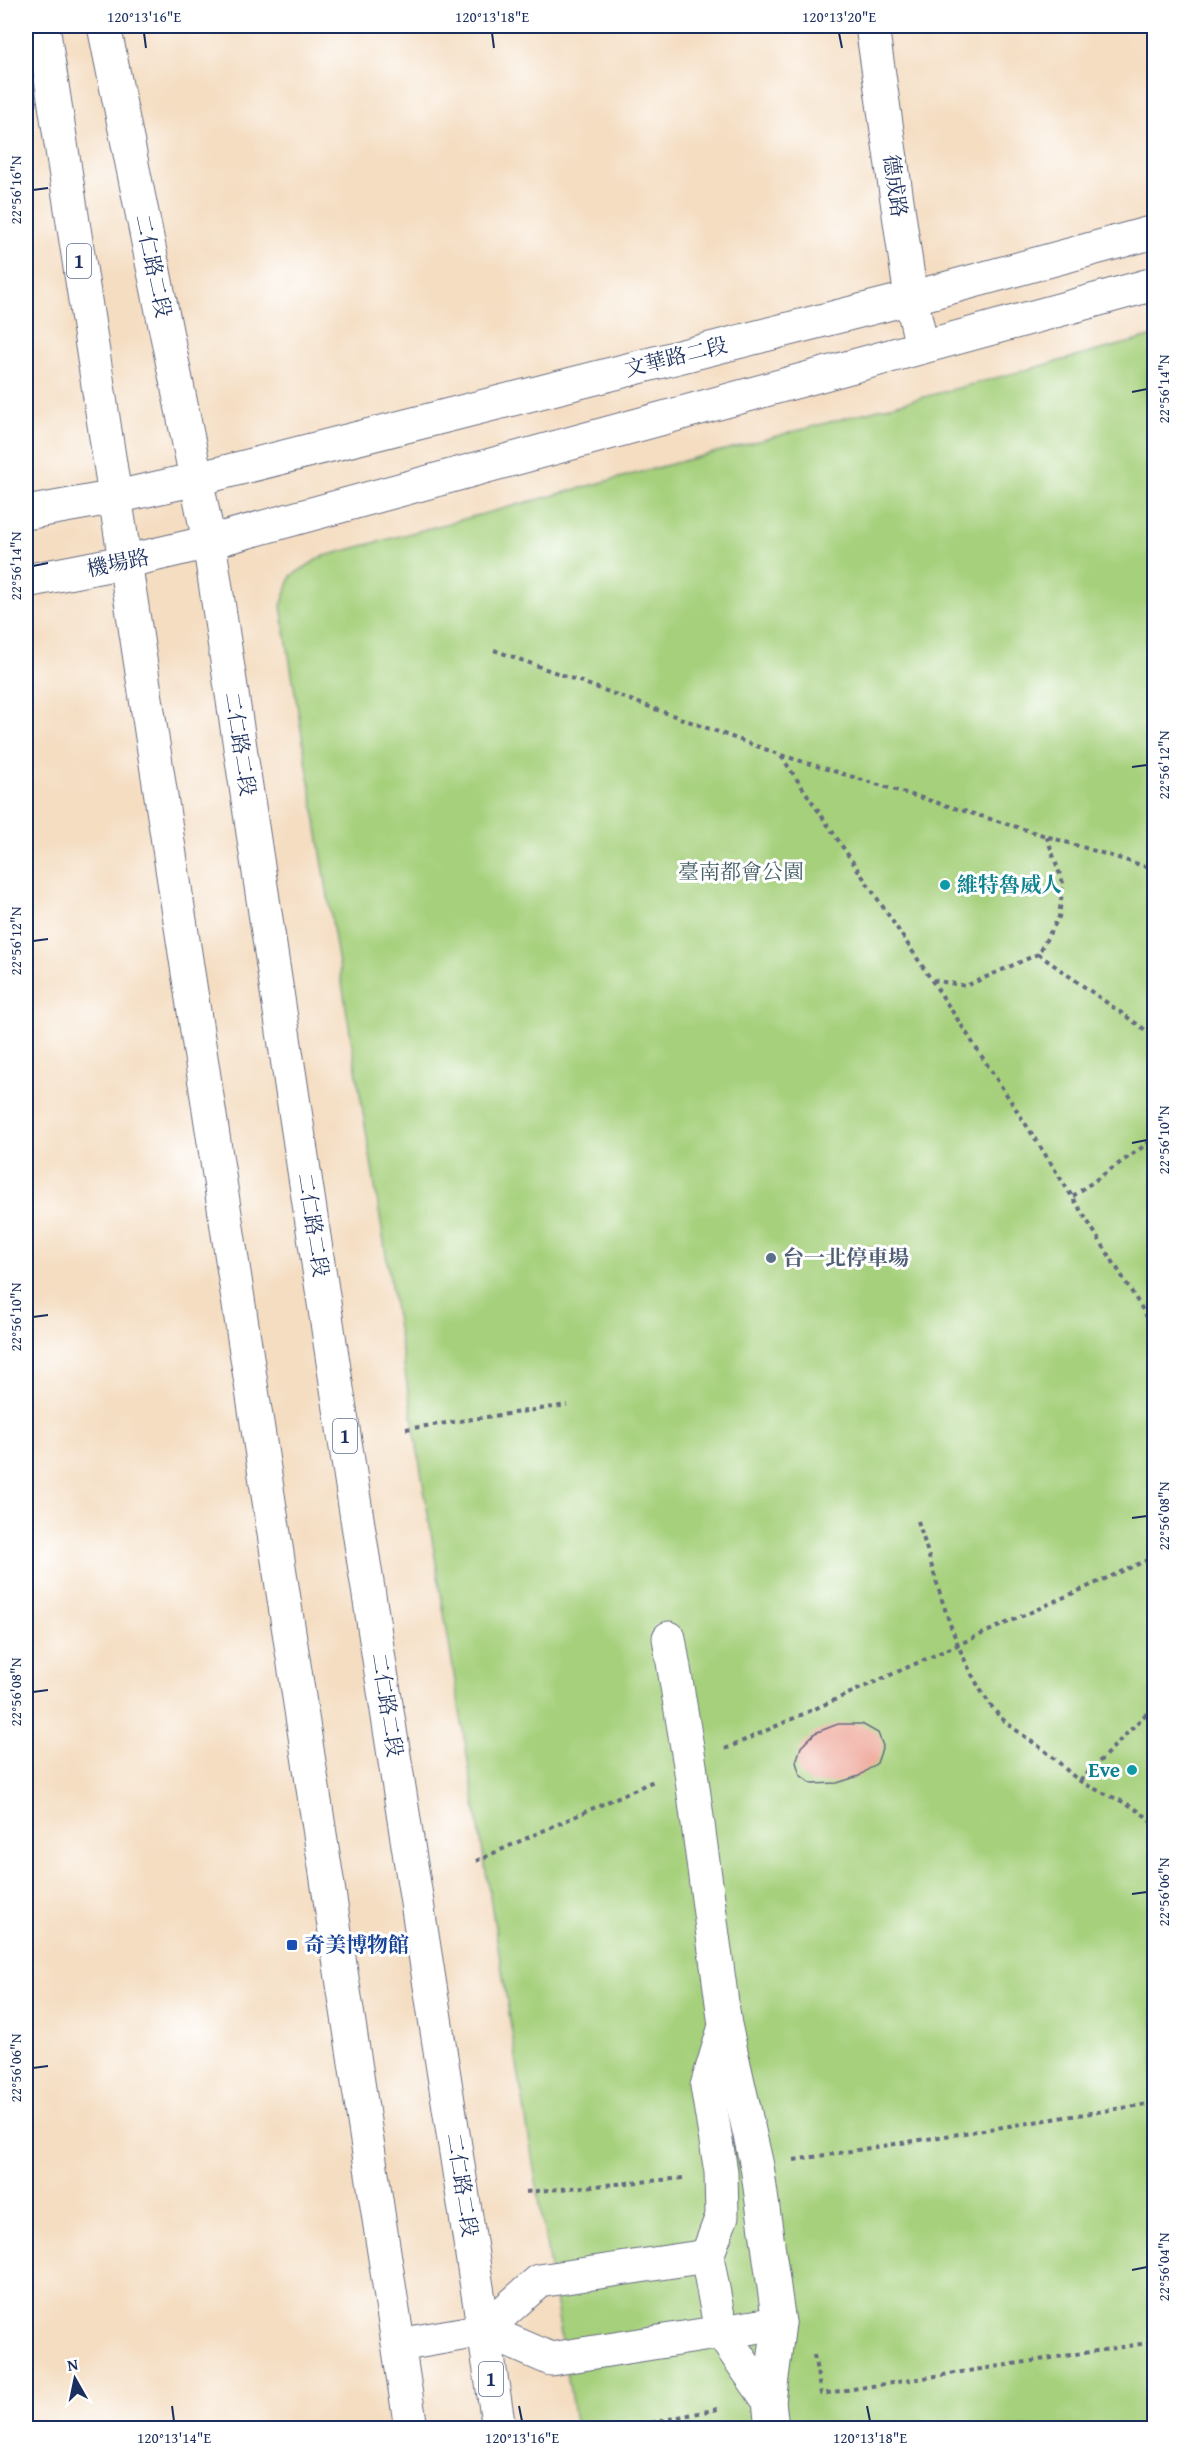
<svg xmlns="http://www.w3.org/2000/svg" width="1180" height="2454" viewBox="0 0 1180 2454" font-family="'Gentium Book Plus','Noto Serif TC',serif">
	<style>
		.green { fill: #a6d07c; stroke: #60806d; stroke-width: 1.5 }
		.building { fill: #eea496 }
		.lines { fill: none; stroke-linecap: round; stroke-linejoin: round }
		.minor-casing { stroke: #676c81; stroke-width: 35 }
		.major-casing { stroke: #676c81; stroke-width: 35 }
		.path { stroke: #676c81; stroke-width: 4; stroke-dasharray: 4.5 4.5; stroke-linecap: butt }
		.minor { stroke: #fff; stroke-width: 33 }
		.major { stroke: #fff; stroke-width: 33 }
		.ticks { fill: none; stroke: #1b2f5e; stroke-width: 2 }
		.culture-dot { fill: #0f9aa8; stroke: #fff; stroke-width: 2 }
		.service-dot { fill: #5c6f8a; stroke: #fff; stroke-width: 2 }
		.transit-dot { fill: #1a4fb4; stroke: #fff; stroke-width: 2 }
		.labels { text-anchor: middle; stroke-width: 6; stroke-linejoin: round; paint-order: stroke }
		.shield { fill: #fff; stroke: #5f6d8e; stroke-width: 1.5 }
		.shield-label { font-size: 20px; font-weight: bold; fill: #1b2f5e }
		.street-label { font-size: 21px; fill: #1b2f5e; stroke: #fff }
		.park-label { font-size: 21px; fill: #455f67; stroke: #fff }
		.culture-label { font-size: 21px; font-weight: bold; fill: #0d838f; stroke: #fff; text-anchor: start }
		.service-label { font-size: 21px; font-weight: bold; fill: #4e5e75; stroke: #fff; text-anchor: start }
		.transit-label { font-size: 21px; font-weight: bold; fill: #164399; stroke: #fff; text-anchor: start }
		.neatline { fill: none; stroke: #1b2f5e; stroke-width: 2 }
		.ticks-label { font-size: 15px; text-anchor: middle; fill: #1b2f5e }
	</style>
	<rect width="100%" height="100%" fill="#fff"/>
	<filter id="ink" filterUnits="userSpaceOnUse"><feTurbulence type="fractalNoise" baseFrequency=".0167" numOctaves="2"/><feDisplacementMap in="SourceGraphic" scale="12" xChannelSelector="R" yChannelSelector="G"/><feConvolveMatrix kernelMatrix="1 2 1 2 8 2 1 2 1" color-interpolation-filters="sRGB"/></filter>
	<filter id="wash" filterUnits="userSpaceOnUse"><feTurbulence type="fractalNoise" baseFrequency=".008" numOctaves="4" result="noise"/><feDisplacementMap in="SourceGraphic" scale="24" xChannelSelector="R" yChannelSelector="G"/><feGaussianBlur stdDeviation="1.35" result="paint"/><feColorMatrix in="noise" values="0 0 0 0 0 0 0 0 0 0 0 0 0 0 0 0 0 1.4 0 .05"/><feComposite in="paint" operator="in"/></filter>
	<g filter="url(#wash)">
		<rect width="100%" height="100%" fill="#f4ddc1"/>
		<path class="green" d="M1154,336V2428H576L281,606L291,576L321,557Z"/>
		<g id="blocks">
			<path class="building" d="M838,1724H862L878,1733L883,1746L877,1763L859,1776L837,1783L812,1784L800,1775L796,1762L801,1747L815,1733Z"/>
		</g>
	</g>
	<g filter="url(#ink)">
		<use href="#blocks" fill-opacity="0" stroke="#676c81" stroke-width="1.5"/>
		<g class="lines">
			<g class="minor-casing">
				<g id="minor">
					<path d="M872,26L911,298L922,347"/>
					<path d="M26,513L116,497L197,479L911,298L1154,232"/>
					<path d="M26,581L124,562L209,542L1154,284"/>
					<path d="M669,1638L690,1765L725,2025L757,2166L779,2323L769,2401L772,2428"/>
					<path d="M725,2026L707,2086L721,2172L722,2216L707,2256L721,2332L769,2401"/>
					<path d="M484,2330L551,2359L779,2323"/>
					<path d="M399,2345L484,2330L539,2281L707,2256"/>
				</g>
			</g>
			<g class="major-casing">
				<g id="major">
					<path d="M43,26L411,2428"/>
					<path d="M104,26L209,542L344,1435L499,2428"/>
				</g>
			</g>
			<g class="path">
				<path d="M494,650L781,755L1154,869"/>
				<path d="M781,756C909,944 1035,1134 1154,1328"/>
				<path d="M1038,954L1154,1036"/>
				<path d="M933,980L966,986L1038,954L1059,917L1063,883L1046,835"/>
				<path d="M1073,1196L1154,1139"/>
				<path d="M406,1429L567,1405"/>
				<path d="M918,1521C939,1586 953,1656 995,1711C1007,1726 1034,1742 1049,1754C1060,1762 1069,1774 1080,1781C1102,1795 1140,1804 1154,1826"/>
				<path d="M725,1749L1154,1557"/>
				<path d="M1080,1781L1154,1706"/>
				<path d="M476,1861L656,1780"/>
				<path d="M794,2160L1154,2103"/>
				<path d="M526,2192L684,2178"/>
				<path d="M814,2355L821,2394L1154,2342"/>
				<path d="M625,2428L718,2409"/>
			</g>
			<use href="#minor" class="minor"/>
			<use href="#major" class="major"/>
		</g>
	</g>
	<path class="ticks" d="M144,33L146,48M492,33L494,48M839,33L842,48M33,190L48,188M1132,392L1147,389M33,566L48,563M1132,767L1147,765M33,941L48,939M1132,1143L1147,1140M33,1317L48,1315M1132,1518L1147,1516M33,1692L48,1690M1132,1894L1147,1892M33,2068L48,2066M1132,2270L1147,2267M172,2406L174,2421M519,2406L522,2421M867,2406L870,2421"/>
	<g class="culture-dot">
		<circle cx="945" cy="885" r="6"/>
		<circle cx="1132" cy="1770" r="6"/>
	</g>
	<circle class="service-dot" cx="771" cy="1258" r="6"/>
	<rect class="transit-dot" x="286" y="1939" width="12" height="12" rx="3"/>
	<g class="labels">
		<g class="shield">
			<rect x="67" y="244" width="24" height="34" rx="4.5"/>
			<rect x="333" y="1419" width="24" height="34" rx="4.5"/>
			<rect x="479" y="2362" width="24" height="34" rx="4.5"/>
		</g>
		<g class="shield-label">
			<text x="79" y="268">1</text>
			<text x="345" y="1443">1</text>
			<text x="491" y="2386">1</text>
		</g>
		<g class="street-label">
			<text transform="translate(895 186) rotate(82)" y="7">德成路</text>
			<text transform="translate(153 266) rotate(78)" y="7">二仁路二段</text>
			<text transform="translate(676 357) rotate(-14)" y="7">文華路二段</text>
			<text transform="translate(118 563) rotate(-12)" y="7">機場路</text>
			<text transform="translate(240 744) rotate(81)" y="7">二仁路二段</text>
			<text transform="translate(313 1225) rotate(81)" y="7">二仁路二段</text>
			<text transform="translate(387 1705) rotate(81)" y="7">二仁路二段</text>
			<text transform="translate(462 2185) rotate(81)" y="7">二仁路二段</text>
		</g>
		<g class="park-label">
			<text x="741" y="879">臺南都會公園</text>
		</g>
		<g class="culture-label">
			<text x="957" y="892">維特魯威人</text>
			<text x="1120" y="1777" text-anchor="end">Eve</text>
		</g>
		<g class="service-label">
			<text x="783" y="1265">台一北停車場</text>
		</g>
		<g class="transit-label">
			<text x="304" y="1952">奇美博物館</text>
		</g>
	</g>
	<rect width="1180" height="2454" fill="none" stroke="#fff" stroke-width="66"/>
	<g transform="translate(75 2379) rotate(351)" stroke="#ffffff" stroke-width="4.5" paint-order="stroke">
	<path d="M0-4.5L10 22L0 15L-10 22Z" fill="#1b2f5e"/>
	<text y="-9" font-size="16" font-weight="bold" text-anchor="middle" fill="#1b2f5e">N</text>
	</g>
	<rect x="33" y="33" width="1114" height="2388" class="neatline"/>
	<g class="ticks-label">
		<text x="144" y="22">120°13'16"E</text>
		<text x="492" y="22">120°13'18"E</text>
		<text x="839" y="22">120°13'20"E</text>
		<text transform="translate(16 190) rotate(-90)" y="5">22°56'16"N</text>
		<text transform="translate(1164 389) rotate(-90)" y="5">22°56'14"N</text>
		<text transform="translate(16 566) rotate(-90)" y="5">22°56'14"N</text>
		<text transform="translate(1164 765) rotate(-90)" y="5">22°56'12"N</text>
		<text transform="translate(16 941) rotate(-90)" y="5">22°56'12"N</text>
		<text transform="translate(1164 1140) rotate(-90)" y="5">22°56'10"N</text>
		<text transform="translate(16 1317) rotate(-90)" y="5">22°56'10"N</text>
		<text transform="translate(1164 1516) rotate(-90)" y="5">22°56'08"N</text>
		<text transform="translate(16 1692) rotate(-90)" y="5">22°56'08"N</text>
		<text transform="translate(1164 1892) rotate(-90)" y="5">22°56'06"N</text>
		<text transform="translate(16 2068) rotate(-90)" y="5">22°56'06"N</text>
		<text transform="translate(1164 2267) rotate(-90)" y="5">22°56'04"N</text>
		<text x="174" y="2443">120°13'14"E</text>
		<text x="522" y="2443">120°13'16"E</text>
		<text x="870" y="2443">120°13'18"E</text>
	</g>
</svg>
